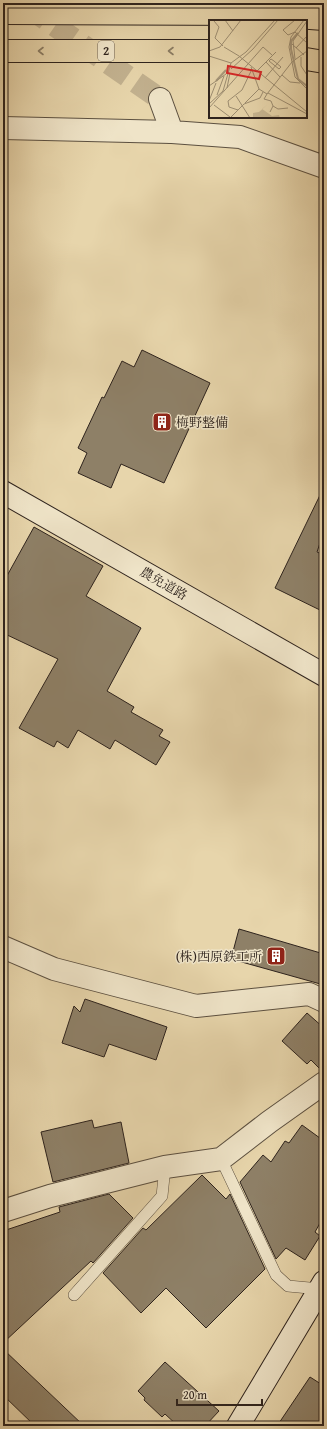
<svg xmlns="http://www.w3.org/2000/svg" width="327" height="1429" viewBox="0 0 327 1429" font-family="'Gentium Book Plus','Noto Serif JP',serif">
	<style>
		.building { fill: #8e8067; stroke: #2e231d }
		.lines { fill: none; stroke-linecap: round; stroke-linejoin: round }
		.street-tunnel { stroke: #c2b18f; stroke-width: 22; stroke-dasharray: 22 11; stroke-linecap: butt }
		.lane-casing { stroke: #5c5040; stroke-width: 12 }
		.street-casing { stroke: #5c5040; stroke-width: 24 }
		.secondary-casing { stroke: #2e231d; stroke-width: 24 }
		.highway-casing { stroke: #2e231d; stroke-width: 24 }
		.lane { stroke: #efe4c8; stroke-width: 11 }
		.street { stroke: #efe4c8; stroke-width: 22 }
		.secondary { stroke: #efe4c8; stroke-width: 22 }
		.highway { stroke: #e7d5ab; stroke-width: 22 }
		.oneway { stroke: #8a7c64 }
		.labels { text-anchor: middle; stroke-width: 3; stroke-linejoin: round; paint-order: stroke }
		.shield { fill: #efe4c8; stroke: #685d50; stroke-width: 1 }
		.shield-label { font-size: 12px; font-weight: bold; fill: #2e231d }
		.poi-label { font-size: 13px; fill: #2e231d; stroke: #efe4c8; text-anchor: start }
		.street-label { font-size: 13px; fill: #2e231d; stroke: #efe4c8 }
		.inset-river { fill: none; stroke: #a8987b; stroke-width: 2 }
		.inset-road { fill: none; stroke: #9d8e72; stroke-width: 1 }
		.view { fill: #d62828; fill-opacity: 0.15; stroke: #d62828; stroke-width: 2 }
		.inset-edge { fill: none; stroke: #2e231d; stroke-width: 2 }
	</style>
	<rect width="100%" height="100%" fill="#e7d5ab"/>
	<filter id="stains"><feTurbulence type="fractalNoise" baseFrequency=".005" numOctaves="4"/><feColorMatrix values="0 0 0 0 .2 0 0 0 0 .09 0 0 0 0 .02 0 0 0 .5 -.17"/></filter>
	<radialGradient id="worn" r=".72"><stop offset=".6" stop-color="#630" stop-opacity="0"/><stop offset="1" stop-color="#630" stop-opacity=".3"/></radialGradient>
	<g class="building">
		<path d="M142,350L210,383L164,483L121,464L111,488L78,473L87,453L78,448L102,397L104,398L122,361L134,367Z"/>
		<path d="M322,491L324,492V531L317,552L324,555V612L275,588Z"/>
		<path d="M34,527L103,566L86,596L141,628L107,691L134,707L131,712L163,730L159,736L170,742L156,765L115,740L110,749L78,730L68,748L57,741L54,747L19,728L58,659L3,633V583Z"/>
		<path d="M239,929L324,954V985L231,959Z"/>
		<path d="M85,999L167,1027L156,1060L109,1044L104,1057L62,1043L74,1006L80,1012Z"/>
		<path d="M307,1013L324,1028V1071H322L311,1060L307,1064L282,1041Z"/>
		<path d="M92,1120L94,1128L121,1122L129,1163L53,1182L41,1132Z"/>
		<path d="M302,1125L324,1141V1216L315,1232L320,1236L305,1260L286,1248L276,1259L240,1182L263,1155L271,1162L285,1141L289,1143Z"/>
		<path d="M202,1175L226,1199L230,1194L265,1269L206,1328L166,1288L141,1313L103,1273L143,1228L146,1230Z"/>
		<path d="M109,1194L133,1218L93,1263L91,1261L3,1343V1231L60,1212L59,1207Z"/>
		<path d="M3,1349L84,1426H35L3,1395Z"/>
		<path d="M165,1362L219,1411L205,1426H178L165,1414L162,1417L144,1400L145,1398L138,1391Z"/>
		<path d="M310,1377L324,1386V1426H277Z"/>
	</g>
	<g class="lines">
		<path class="street-tunnel" d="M28,7L160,99"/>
		<g class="lane-casing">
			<g id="lane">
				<path d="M221,1159L276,1275L288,1286L320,1289"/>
				<path d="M74,1295L162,1196L165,1167"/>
			</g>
		</g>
		<g class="street-casing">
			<g id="street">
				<path d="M160,99L172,132L240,137L324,167"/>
				<path d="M3,128L172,132"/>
				<path d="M3,947L54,969L196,1006L309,994L324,1001"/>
				<path d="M3,1211L50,1196L165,1167L221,1159L269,1122L324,1083"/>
			</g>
		</g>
		<g class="secondary-casing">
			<g id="secondary">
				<path d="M3,492L324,675"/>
				<path d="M238,1426L324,1282"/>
			</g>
		</g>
		<g class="highway-casing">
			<g id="highway">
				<path d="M3,13L253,14L324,19"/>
				<path d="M3,51H210"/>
				<path d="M306,59L324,62"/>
			</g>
		</g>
		<use href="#lane" class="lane"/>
		<use href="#street" class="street"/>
		<use href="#secondary" class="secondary"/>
		<use href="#highway" class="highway"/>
	</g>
	<defs><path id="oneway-chevron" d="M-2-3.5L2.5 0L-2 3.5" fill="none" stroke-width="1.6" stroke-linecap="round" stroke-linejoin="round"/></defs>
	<g class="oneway">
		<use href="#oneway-chevron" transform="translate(41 51) rotate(-180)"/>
		<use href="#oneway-chevron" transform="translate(171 51) rotate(-180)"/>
	</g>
	<defs>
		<g id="building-square" transform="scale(1)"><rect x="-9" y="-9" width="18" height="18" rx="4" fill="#8f2418" stroke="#efe4c8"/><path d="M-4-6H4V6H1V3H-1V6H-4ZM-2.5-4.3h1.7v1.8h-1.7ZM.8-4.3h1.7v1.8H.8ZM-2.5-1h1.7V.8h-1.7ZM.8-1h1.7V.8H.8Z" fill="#fff"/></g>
	</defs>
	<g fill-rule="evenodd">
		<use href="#building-square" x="162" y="422"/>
		<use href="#building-square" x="276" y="956"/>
	</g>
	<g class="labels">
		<rect class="shield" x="98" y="41" width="16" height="20" rx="3"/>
		<g class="shield-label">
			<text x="106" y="55">2</text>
		</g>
		<g class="poi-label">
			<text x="176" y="427">梅野整備</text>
			<text x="262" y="961" text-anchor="end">(株)西原鉄工所</text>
		</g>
		<g class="street-label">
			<text transform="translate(164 583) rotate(30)" y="5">農免道路</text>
		</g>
	</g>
	<g transform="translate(209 20)">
		<rect width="98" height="98" fill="#e7d5ab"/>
		<path d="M58,85L53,89L56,91L63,96L70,95L71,98H44V93L50,92Z" fill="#c8b793"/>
		<path class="inset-river" d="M89,13L82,21V29L89,59L98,66M7,61L17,50"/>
		<path class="inset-road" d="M16,0L24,11M86,0L74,10L79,15L86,12L98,23M95,0L82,17L80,27L86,57L98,69M5,1L10,7L6,18L14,26M83,24L95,35M15,27L30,36M87,28L98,16M0,31L11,27L32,0M0,36L22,43M30,36L98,92M92,37V46L98,55M62,39L65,41L72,47L70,49L60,41ZM86,39L84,21L98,1M57,42L71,57M39,44L54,27L63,35M42,47L50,69L58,74L83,42L98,31M22,49L44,29L69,0M48,51L67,32M73,55L81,62L91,63M56,58L74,37M0,66L17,54M18,68L21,53M59,73L98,94M58,74L55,79L62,81L64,86M8,75L15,56M27,76L41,98M0,81L7,63M36,83L50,69M0,84L14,71L22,43L37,32L66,0M5,85L21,97M0,88L39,44M29,90L20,87L19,81L33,70L43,49M61,92L64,86L69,89L79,88M21,98L35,84L51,78L54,72"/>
		<path class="view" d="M19,46L52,52L50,59L18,53Z"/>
		<rect width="98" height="98" class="inset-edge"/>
	</g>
	<rect width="327" height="1429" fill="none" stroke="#e7d5ab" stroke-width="16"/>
	<rect x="4" y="4" width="319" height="1421" fill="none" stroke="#2e231d" stroke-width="2"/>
	<rect x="8" y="8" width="311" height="1413" fill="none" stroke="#2e231d"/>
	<path d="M177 1399v6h85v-6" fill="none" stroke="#2e231d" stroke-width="2"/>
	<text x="183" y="1399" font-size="12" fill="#2e231d" stroke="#efe4c8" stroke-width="3" paint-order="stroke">20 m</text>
	<rect width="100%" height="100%" filter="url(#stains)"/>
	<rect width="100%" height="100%" fill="url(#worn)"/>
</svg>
